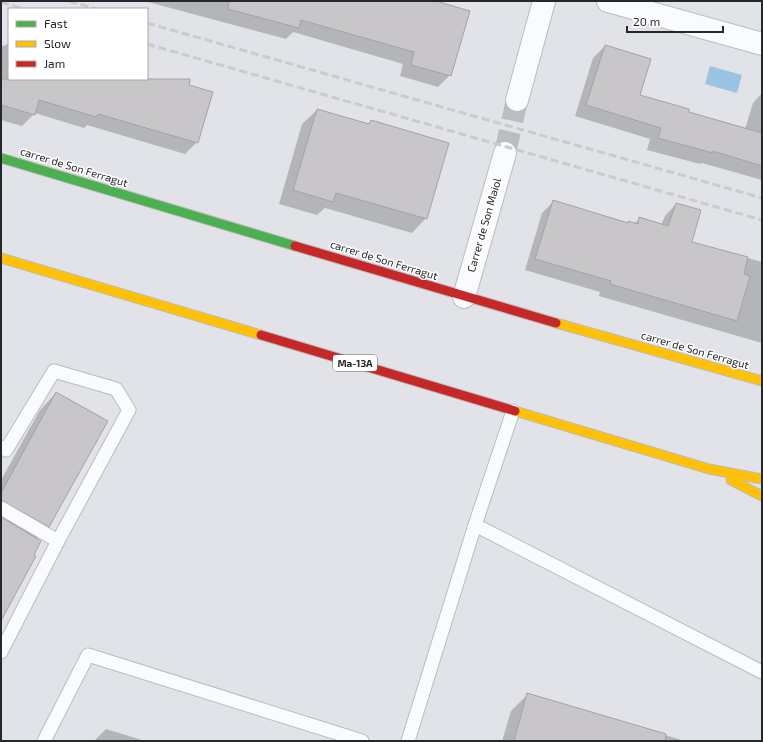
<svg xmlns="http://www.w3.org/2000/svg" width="763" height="742" viewBox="0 0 763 742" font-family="'Exo 2',sans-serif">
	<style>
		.water { fill: #9ac3e4 }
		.shadow { fill: #0003 }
		.building { fill: #c8c6c8; stroke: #a3a3a4 }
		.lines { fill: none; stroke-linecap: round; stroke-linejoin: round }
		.street-tunnel { stroke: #bbbdc2; stroke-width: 22; stroke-dasharray: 22 11; stroke-linecap: butt }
		.lane-casing { stroke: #babcc0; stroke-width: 15 }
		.street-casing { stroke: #babcc0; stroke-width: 24 }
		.fast-casing { stroke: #babcc0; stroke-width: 11 }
		.slow-casing { stroke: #babcc0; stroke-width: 11 }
		.jam-casing { stroke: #babcc0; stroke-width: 11 }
		.lane { stroke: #fafbfc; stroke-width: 13 }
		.street { stroke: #fafbfc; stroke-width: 22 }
		.fast { stroke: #4caf50; stroke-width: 9 }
		.slow { stroke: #ffc107; stroke-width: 9 }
		.jam { stroke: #c62828; stroke-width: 9 }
		.rail { stroke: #cacbcd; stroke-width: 3; stroke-dasharray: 8 4; stroke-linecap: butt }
		.labels { text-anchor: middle; stroke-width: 3; stroke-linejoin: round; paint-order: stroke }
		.shield { fill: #fff; stroke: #66686a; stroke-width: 1 }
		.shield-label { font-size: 10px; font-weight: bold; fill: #25272a }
		.street-label { font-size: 11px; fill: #25272a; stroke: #fff }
	</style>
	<rect width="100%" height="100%" fill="#e1e3e8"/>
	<path class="water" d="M710,66L742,75L737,93L705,84Z"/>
	<g class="shadow">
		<path d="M432,1L450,75L438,87L400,76L403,64L293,32L286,39L148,2Z"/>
		<path d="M7,44H9V79L147,78L167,83L197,142L185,154L87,125L84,128L35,113L22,126L1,120V45L4,46Z"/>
		<path d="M605,46L639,95L687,113L745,129L753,103L762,93V180L702,163L700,164L647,150L650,139L575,116L593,58Z"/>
		<path d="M317,110L367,125L371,121L426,218L412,233L325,208L317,215L279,204L302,124Z"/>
		<path d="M553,202L627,224L629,222L634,224L639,219L661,225L665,216L676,204L691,242L762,262V343L599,296L600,292L525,270L542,213Z"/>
		<path d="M56,393L48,526L36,539L1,619V480L40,410Z"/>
		<path d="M528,694L685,741H502L511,711Z"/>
		<path d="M106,729L145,741H94Z"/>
	</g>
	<g class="building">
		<path d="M229,1H436L470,11L451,76L411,65L414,52L301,20L299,28L228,9Z"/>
		<path d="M605,45L651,59L640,95L689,109V112L762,133V166L713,151V153L658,138L661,128L586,105Z"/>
		<path d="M1,79H190L189,85L213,92L198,143L98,114L96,117L39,100L35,115L1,105Z"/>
		<path d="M317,109L369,124L371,120L449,143L427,219L336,193L333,202L293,190Z"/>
		<path d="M553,200L628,223V221L638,224L639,217L668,226L676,203L701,210L692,242L748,257L744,274L750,276L737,321L610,284L611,281L535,259Z"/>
		<path d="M56,392L108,421L49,527L1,500V493Z"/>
		<path d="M1,517L41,541L34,555L36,556L1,621Z"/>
		<path d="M527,693L666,734L665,741H514Z"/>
	</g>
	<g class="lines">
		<path class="street-tunnel" d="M505,153L517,100"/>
		<g class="lane-casing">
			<g id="lane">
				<path d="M513,411L475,525L762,672"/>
				<path d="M1,447L6,450L54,371L116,389L129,410L58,541"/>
				<path d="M1,508L58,541L1,652"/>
				<path d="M44,741L88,655L362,741"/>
				<path d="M408,741L475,525"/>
			</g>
		</g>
		<g class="street-casing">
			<g id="street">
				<path d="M608,1L762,44"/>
				<path d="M517,100L544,1"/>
				<path d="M464,297L505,153"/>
			</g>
		</g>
		<g class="fast-casing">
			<path id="fast" d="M1,158L295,246"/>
		</g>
		<g class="slow-casing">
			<g id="slow">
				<path d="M1,258L261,335"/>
				<path d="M556,323L762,381"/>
				<path d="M515,411L709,469L762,479"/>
				<path d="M731,480L762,496"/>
			</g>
		</g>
		<g class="jam-casing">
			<g id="jam">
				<path d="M295,246L556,323"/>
				<path d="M261,335L515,411"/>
			</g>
		</g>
		<use href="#lane" class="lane"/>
		<use href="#street" class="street"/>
		<use href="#fast" class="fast"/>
		<use href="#slow" class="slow"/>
		<use href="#jam" class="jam"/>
		<g class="rail">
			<path d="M69,1L97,9"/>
			<path d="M1,2L24,9"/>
			<path d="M147,23L762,198"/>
			<path d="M147,44L762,220"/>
		</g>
	</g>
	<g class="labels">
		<rect class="shield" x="333" y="355" width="44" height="16" rx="3"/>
		<g class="shield-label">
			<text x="355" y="367">Ma-13A</text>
		</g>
		<g class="street-label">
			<text transform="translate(74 167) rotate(17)" y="4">carrer de Son Ferragut</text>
			<text transform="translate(484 225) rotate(-74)" y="4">Carrer de Son Maiol</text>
			<text transform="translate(384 260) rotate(17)" y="4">carrer de Son Ferragut</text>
			<text transform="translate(695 350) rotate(16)" y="4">carrer de Son Ferragut</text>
		</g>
	</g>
	<rect width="763" height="742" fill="none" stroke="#25272a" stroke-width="4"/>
	<rect x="8" y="8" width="140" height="72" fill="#ffffff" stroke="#a8a9aa"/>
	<rect x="16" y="21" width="20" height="6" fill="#4caf50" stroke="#a8a9aa"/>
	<text x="44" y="28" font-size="12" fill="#25272a">Fast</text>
	<rect x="16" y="41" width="20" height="6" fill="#ffc107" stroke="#a8a9aa"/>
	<text x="44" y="48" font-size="12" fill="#25272a">Slow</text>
	<rect x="16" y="61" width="20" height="6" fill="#c62828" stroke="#a8a9aa"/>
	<text x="44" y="68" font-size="12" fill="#25272a">Jam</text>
	<path d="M627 26v6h96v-6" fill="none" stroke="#25272a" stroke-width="2"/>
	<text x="633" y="26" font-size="12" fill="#25272a" stroke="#ffffff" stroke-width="3" paint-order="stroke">20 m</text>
</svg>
